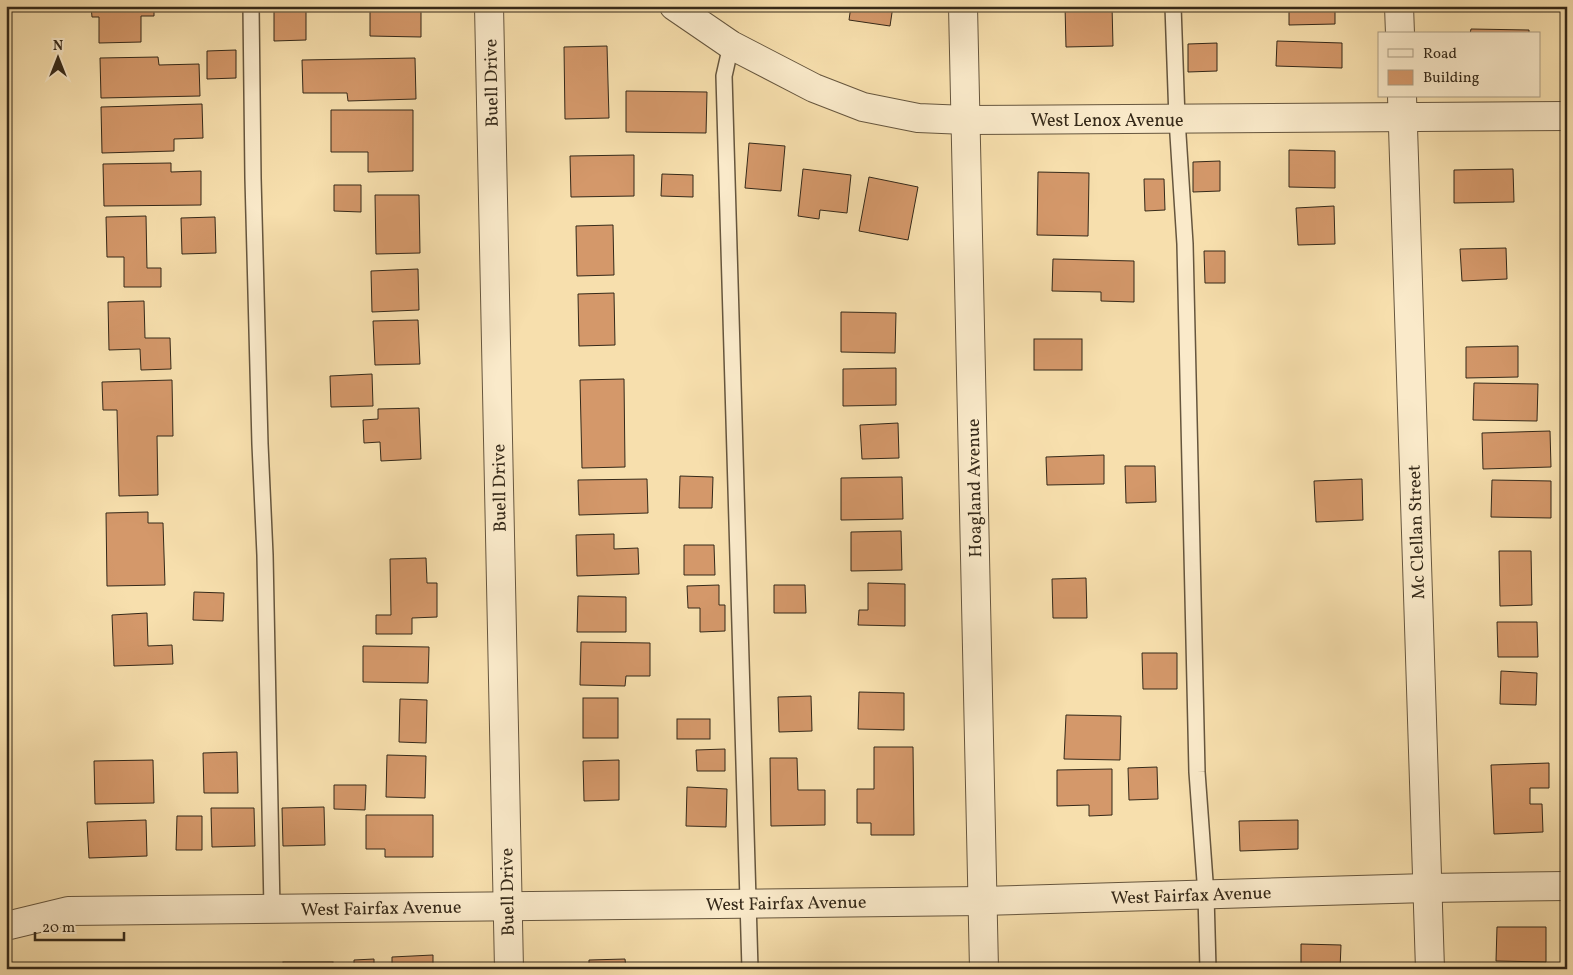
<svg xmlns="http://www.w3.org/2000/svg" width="1573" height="975" viewBox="0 0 1573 975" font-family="Vollkorn,serif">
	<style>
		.building { fill: #d4986a; stroke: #352919 }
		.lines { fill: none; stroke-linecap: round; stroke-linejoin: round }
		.service-casing { stroke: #66563e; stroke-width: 18 }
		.minor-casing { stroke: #66563e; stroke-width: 30 }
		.service { stroke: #faeaca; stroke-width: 15 }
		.minor { stroke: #faeaca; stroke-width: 28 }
		.labels { text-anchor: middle; stroke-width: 4.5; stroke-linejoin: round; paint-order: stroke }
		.street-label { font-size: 18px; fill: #352919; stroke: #faeaca }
	</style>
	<rect width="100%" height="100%" fill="#f7dfad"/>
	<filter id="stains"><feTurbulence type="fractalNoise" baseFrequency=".004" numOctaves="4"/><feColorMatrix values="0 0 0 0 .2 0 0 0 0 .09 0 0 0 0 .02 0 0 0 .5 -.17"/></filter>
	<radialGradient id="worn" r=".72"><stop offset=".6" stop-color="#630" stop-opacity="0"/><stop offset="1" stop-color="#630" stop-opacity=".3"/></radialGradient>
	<g class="building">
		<path d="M91,6H154V16H141V42L99,43V17H92Z"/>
		<path d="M274,6H306V40L274,41Z"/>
		<path d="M370,6H421V37L370,36Z"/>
		<path d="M851,6H893L890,26L849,20Z"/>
		<path d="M1065,6H1112L1113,46L1066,47Z"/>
		<path d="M1289,6H1335V24L1289,25Z"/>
		<path d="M1471,29L1529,30V34H1470Z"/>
		<path d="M1277,41L1342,43V68L1276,66Z"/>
		<path d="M1217,43V71L1188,72V44Z"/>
		<path d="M607,46L609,118L565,119L564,47Z"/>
		<path d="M236,50V78L207,79V51Z"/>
		<path d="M158,57L159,65L199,64L200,96L101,98L100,58Z"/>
		<path d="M415,58L416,99L348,101L347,93H303L302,60Z"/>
		<path d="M626,91L707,92L706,133L626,132Z"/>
		<path d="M202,104L203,138L174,139V151L102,153L101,107Z"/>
		<path d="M331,110H413V171L368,172V152H331Z"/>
		<path d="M749,143L785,146L781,191L745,188Z"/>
		<path d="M1289,150L1335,151V188L1289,187Z"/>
		<path d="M634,155V196L571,197L570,156Z"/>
		<path d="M1220,161V191L1193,192V162Z"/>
		<path d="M171,163V172L201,171V205L104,206L103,164Z"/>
		<path d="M803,169L851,175L847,213L820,210L819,219L798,216Z"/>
		<path d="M1513,169L1514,202L1454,203V170Z"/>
		<path d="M1038,172L1089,173L1088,236L1037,235Z"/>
		<path d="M662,174L693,175V197L661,196Z"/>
		<path d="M869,177L918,187L908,240L859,231Z"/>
		<path d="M1144,179H1164L1165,210L1145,211Z"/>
		<path d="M334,185H361V212L334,211Z"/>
		<path d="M375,195H419L420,253L376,254Z"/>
		<path d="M1334,206L1335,244L1298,245L1296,208Z"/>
		<path d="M146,216L147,268H161V287H124V257H107L106,217Z"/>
		<path d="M215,217L216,253L182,254L181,218Z"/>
		<path d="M613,225L614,275L577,276L576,226Z"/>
		<path d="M1506,248L1507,279L1462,281L1460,249Z"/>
		<path d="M1204,251H1225V283H1205Z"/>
		<path d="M1053,259L1134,261V302L1101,301V292L1052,291Z"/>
		<path d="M418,269L419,310L372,312L371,271Z"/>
		<path d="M614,293L615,345L579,346L578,294Z"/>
		<path d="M144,301L145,338H170L171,369L141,370L140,349L109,350L108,302Z"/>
		<path d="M841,312L896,313L895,353L841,352Z"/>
		<path d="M418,320L420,364L375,365L373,321Z"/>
		<rect x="1034" y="339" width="48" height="31"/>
		<path d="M1518,346V377L1466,378V347Z"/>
		<path d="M896,368V405L843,406V369Z"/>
		<path d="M372,374L373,406L331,407L330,376Z"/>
		<path d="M624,379L625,467L582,468L580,380Z"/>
		<path d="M172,380L173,436H157L158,495L119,496L117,410H103L102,382Z"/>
		<path d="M1474,383L1538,384L1537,421L1473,420Z"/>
		<path d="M419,408L421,459L381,461L380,442L364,443L363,420L378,419V409Z"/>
		<path d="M898,423L899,458L862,459L860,425Z"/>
		<path d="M1550,431L1551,467L1483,469L1482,433Z"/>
		<path d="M1104,455V484L1047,485L1046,457Z"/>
		<path d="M1125,466H1155L1156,502L1126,503Z"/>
		<path d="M680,476L713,477L712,508H679Z"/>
		<path d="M902,477L903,519L841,520V478Z"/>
		<path d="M647,479L648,513L579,515L578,480Z"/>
		<path d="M1362,479L1363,520L1316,522L1314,481Z"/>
		<path d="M1492,480L1551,481V518L1491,517Z"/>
		<path d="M148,512V523H163L165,585L107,586L106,513Z"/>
		<path d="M901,531L902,570L851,571V532Z"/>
		<path d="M614,534V549L638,548L639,574L577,576L576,535Z"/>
		<path d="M684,545H714L715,575H684Z"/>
		<path d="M1499,551H1531L1532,605L1500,606Z"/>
		<path d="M426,558L427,583H437V617L412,618V634H376V615H391L390,559Z"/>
		<path d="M1086,578L1087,618H1053L1052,579Z"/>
		<path d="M868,583L905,584V626L858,625L859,610H868Z"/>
		<path d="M719,585V605H725V631L700,632V608H688L687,586Z"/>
		<path d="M774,585H805L806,613H774Z"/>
		<path d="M194,592L224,593L223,621L193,620Z"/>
		<path d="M578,596L626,597V632H577Z"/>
		<path d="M147,613L148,646L172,645L173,664L114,666L112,615Z"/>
		<path d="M1497,622H1537L1538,657H1498Z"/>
		<path d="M581,642L650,643V676H626L625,686L580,685Z"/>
		<path d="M363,646L429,647L428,683L363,682Z"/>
		<path d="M1142,653H1177V689H1143Z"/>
		<path d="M1501,671L1537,673L1536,705L1500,704Z"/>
		<path d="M859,692L904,693V730L858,729Z"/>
		<path d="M811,696L812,731L779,732L778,697Z"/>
		<rect x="583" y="698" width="35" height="40"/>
		<path d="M400,699L427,700L426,743L399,742Z"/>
		<path d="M1066,715L1121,716L1120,760L1064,759Z"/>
		<rect x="677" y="719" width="33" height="20"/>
		<path d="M874,747H913L914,835H871V823H857V789H874Z"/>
		<path d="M725,749V771H697L696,750Z"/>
		<path d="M237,752L238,793H204L203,753Z"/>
		<path d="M387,755L426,756L425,798L386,797Z"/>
		<path d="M770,758H797L798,790H825V825L771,826Z"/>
		<path d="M153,760L154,803L95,804L94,761Z"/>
		<path d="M619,760V800L584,801L583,761Z"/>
		<path d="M1549,763V788H1530V804H1542L1543,832L1494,834L1491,765Z"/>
		<path d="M1157,767L1158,799L1129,800L1128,768Z"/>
		<path d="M1112,769V815L1089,816V805L1057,806V770Z"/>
		<path d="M334,785H366L365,810L334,809Z"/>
		<path d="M687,787L727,789L726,827L686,826Z"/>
		<path d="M324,807L325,845L283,846L282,808Z"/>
		<path d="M211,808H254L255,846L212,847Z"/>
		<path d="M366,815H433V857H385V849H366Z"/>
		<path d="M177,816H202V850H176Z"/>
		<path d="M146,820L147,856L89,858L87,822Z"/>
		<path d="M1298,820V849L1240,851L1239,821Z"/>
		<path d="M1497,927H1546V962L1496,961Z"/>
		<path d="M1301,944L1341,945L1340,969H1301Z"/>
		<path d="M433,955V969H392V957Z"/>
		<path d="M374,959V969H354V960Z"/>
		<path d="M625,959L626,969H589V960Z"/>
		<rect x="283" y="962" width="50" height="7"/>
		<rect x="866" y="966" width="40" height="3"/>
	</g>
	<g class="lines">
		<g class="service-casing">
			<g id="service">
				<path d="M251,6L253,178L260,444L265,555L272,909"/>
				<path d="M1173,6L1177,119L1185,244L1197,772L1206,895L1208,969"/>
				<path d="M731,45L724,76L750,969"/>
			</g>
		</g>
		<g class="minor-casing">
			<g id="minor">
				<path d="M489,6L509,969"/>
				<path d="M674,6L731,45L814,88L863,107L918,118L966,120L1567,116"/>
				<path d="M963,6L984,969"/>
				<path d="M1399,6L1400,34"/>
				<path d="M1402,96L1430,969"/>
				<path d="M6,926L68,911L982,901L1427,888L1567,886"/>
			</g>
		</g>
		<use href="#service" class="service"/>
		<use href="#minor" class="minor"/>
	</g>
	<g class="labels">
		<g class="street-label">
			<text transform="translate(491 83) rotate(-91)" y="6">Buell Drive</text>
			<text x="1107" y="126">West Lenox Avenue</text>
			<text transform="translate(499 488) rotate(-91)" y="6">Buell Drive</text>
			<text transform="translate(974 488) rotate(-91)" y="6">Hoagland Avenue</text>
			<text transform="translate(1416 532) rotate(-92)" y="6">Mc Clellan Street</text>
			<text transform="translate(507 892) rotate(-91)" y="6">Buell Drive</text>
			<text transform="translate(1191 895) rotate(-2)" y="6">West Fairfax Avenue</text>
			<text transform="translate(786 903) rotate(-1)" y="6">West Fairfax Avenue</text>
			<text transform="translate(381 908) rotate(-1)" y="6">West Fairfax Avenue</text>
		</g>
	</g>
	<rect width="1573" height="975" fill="none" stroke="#f7dfad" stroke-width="25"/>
	<rect x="8" y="8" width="1558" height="960" fill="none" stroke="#352919" stroke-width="2.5"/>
	<rect x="12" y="12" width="1548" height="950" fill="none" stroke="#352919"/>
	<rect x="1378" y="32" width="162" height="65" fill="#faeaca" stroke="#ab9d83"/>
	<rect x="1388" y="49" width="25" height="8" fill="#faeaca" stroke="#ab9d83"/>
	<text x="1423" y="58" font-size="15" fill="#352919">Road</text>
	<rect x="1388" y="70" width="25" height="15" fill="#d4986a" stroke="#ab9d83"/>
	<text x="1423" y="82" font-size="15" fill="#352919">Building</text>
	<g transform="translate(58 58)" stroke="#faeaca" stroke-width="4" paint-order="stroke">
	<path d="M0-4L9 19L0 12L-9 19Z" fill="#352919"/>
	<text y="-8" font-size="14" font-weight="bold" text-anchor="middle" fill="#352919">N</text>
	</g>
	<path d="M35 932v8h89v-8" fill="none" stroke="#352919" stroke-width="2.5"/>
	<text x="42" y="932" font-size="15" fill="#352919" stroke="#faeaca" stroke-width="4" paint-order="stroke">20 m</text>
	<rect width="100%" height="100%" filter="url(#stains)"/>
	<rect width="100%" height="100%" fill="url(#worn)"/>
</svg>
